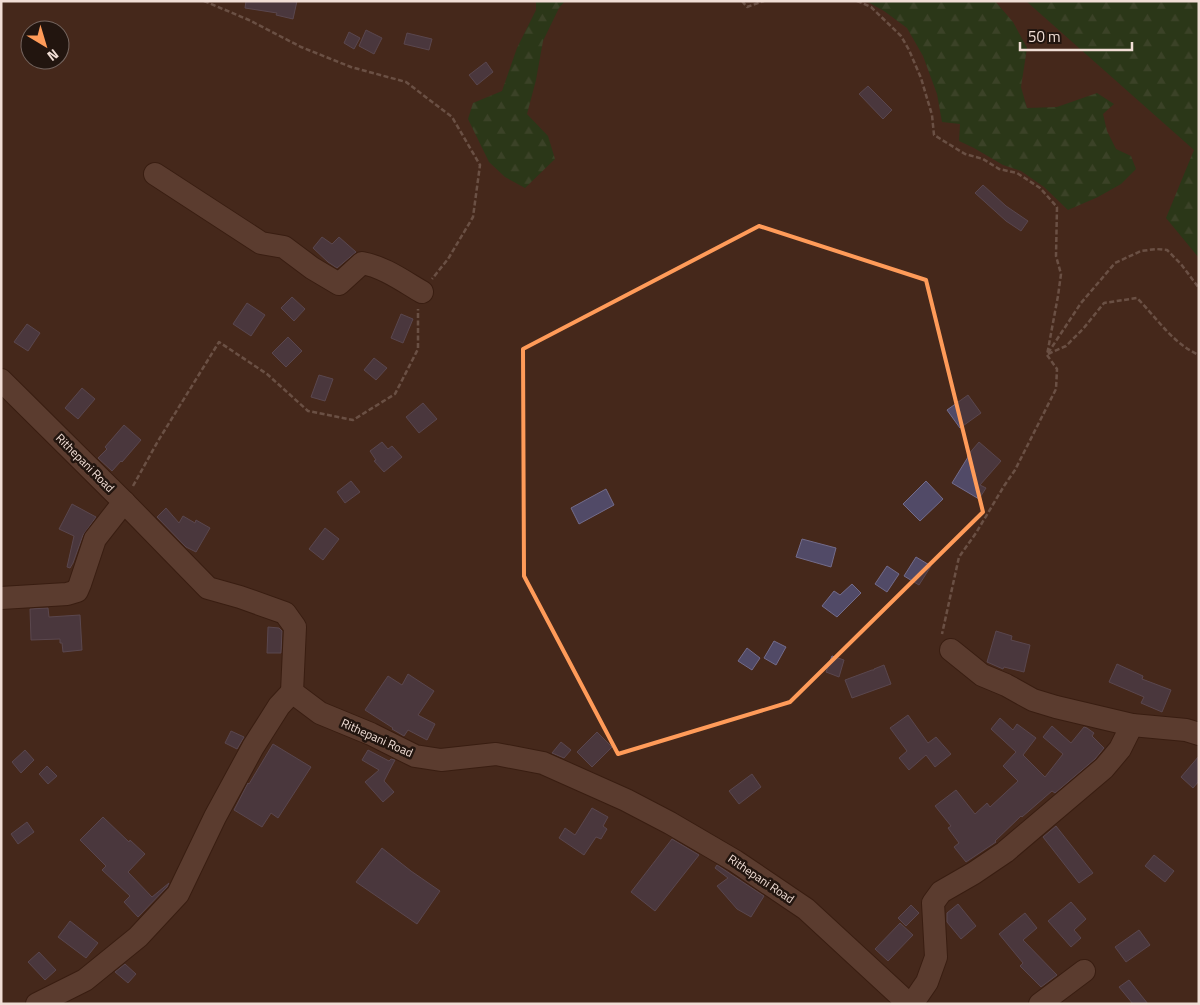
<svg xmlns="http://www.w3.org/2000/svg" width="1200" height="1005" viewBox="0 0 1200 1005" font-family="'Titillium Web',sans-serif">
	<style>
		.forest { fill: url(#forest-firs) }
		.building { fill: #514a67; stroke: #736c8b }
		.lines { fill: none; stroke-linecap: round; stroke-linejoin: round }
		.minor-casing { stroke: #2a1005; stroke-width: 24 }
		.path { stroke: #988076; stroke-width: 2.5; stroke-dasharray: 5 2.5; stroke-linecap: butt }
		.minor { stroke: #765648; stroke-width: 22 }
		.marked { fill: none; stroke: #ff9b59; stroke-width: 4; stroke-linejoin: round }
		.labels { text-anchor: middle; stroke-width: 5; stroke-linejoin: round; paint-order: stroke }
		.street-label { font-size: 12px; fill: #f1ded6; stroke: #22150f }
	</style>
	<defs>
		<pattern id="forest-firs" width="22" height="20" patternUnits="userSpaceOnUse" patternTransform="scale(1.25)"><rect width="22" height="20" fill="#0c4915"/><path d="M5 1l3.5 6h-7zM16 11l3.5 6h-7z" fill="#306336"/></pattern>
	</defs>
	<rect width="100%" height="100%" fill="#45281b"/>
	<g class="forest">
		<path d="M536,1H565L559,8L543,41L536,80L527,114L548,136L555,159L525,188L505,177L489,162L468,119L473,103L502,91L517,48L536,10Z"/>
		<path d="M866,1H995L1013,22L1027,48L1021,87L1027,108L1057,107L1097,93L1114,104L1103,114L1107,131L1116,149L1131,156L1136,169L1121,184L1098,197L1068,210L1044,187L1021,171L1003,165L974,148L959,141L960,124L942,122L937,94L923,56L907,28L884,11Z"/>
		<path d="M1026,1H1199V258L1166,218L1194,150Z"/>
	</g>
	<g class="building">
		<path d="M246,1H297L293,19L276,15L277,13L245,8Z"/>
		<path d="M366,30L382,38L374,54L359,46Z"/>
		<path d="M349,32L360,38L354,49L344,43Z"/>
		<path d="M407,33L432,39L429,50L404,44Z"/>
		<path d="M486,62L493,72L477,85L469,75Z"/>
		<path d="M868,86L892,110L883,119L859,94Z"/>
		<path d="M983,185L1006,206L1028,221L1021,231L1006,221L975,193Z"/>
		<path d="M322,237L332,244L339,237L356,252L337,268L328,262L313,248Z"/>
		<path d="M292,297L305,309L294,321L281,308Z"/>
		<path d="M247,303L265,315L251,336L233,324Z"/>
		<path d="M401,314L413,319L403,343L391,338Z"/>
		<path d="M27,324L40,333L28,351L14,342Z"/>
		<path d="M288,337L302,351L286,367L272,353Z"/>
		<path d="M374,358L387,368L376,380L364,370Z"/>
		<path d="M319,375L333,379L325,401L311,397Z"/>
		<path d="M82,388L95,399L78,419L65,408Z"/>
		<path d="M968,395L981,413L960,428L947,410Z"/>
		<path d="M423,403L437,419L419,433L406,417Z"/>
		<path d="M124,425L141,440L122,462L121,461L112,471L98,458L107,449L105,447Z"/>
		<path d="M382,442L388,449L392,446L402,457L384,472L374,461L376,460L370,451Z"/>
		<path d="M979,442L1001,461L980,485L986,488L979,499L952,483L968,457L967,456Z"/>
		<path d="M351,481L360,492L345,503L337,492Z"/>
		<path d="M926,481L943,499L920,521L903,504Z"/>
		<path d="M606,489L614,505L579,524L571,508Z"/>
		<path d="M72,504L96,517L83,535L73,563L70,568L67,567L74,536L59,529Z"/>
		<path d="M166,508L179,523L183,516L195,523L196,520L210,528L196,552L186,547L157,517Z"/>
		<path d="M325,528L339,539L323,560L309,549Z"/>
		<path d="M802,539L836,548L831,567L796,557Z"/>
		<path d="M916,557L931,566L919,585L904,576Z"/>
		<path d="M887,566L899,574L887,592L875,584Z"/>
		<path d="M852,584L861,593L837,617L822,606L834,591L840,595Z"/>
		<path d="M48,608L49,617L80,615L82,650L63,652L62,643H60V639L31,640L30,609Z"/>
		<path d="M268,627L279,628L282,631L281,653H267Z"/>
		<path d="M996,631L1012,636L1011,640L1030,645L1024,672L1004,667L1003,669L987,662Z"/>
		<path d="M774,641L786,647L776,665L764,658Z"/>
		<path d="M747,648L760,658L752,670L738,661Z"/>
		<path d="M832,656L844,660L839,677L826,672Z"/>
		<path d="M1117,664L1143,676L1142,679L1171,690L1162,712L1141,703L1144,697L1109,682Z"/>
		<path d="M884,665L891,684L852,698L845,680L872,670H874V669Z"/>
		<path d="M408,674L434,691L418,715L435,724L427,740L408,730L404,736L392,729L393,728L365,710L388,676L402,685Z"/>
		<path d="M908,715L928,743L936,737L951,754L935,767L926,755L909,770L899,758L907,751L890,728Z"/>
		<path d="M1000,718L1013,730L1017,724L1036,738L1023,755L1045,777L1063,754L1043,737L1052,726L1071,743L1084,727L1087,728L1094,733L1092,736L1104,748L1095,759L1055,793L1052,791L1022,817L1021,816L995,841L996,842L966,862L954,847L959,843L948,828L951,826L935,806L956,790L975,814L987,803L990,807L1018,781L1003,766L1016,752L991,729Z"/>
		<path d="M231,731L244,737L237,749L225,743Z"/>
		<path d="M597,732L612,747L592,767L577,752Z"/>
		<path d="M561,742L571,750L564,758L552,753Z"/>
		<path d="M273,744L311,767L278,818L271,813L262,827L234,810L248,783L249,784Z"/>
		<path d="M25,750L34,760L21,773L12,762Z"/>
		<path d="M368,750L389,761L391,759L395,760L384,781L394,792L383,802L365,782L379,770L362,760Z"/>
		<path d="M1199,756V781L1193,788L1181,777Z"/>
		<path d="M47,766L57,776L48,784L39,774Z"/>
		<path d="M752,774L761,787L739,804L729,791Z"/>
		<path d="M592,808L608,817L603,826L607,829L601,839L596,837L584,855L559,838L565,828L575,835Z"/>
		<path d="M103,817L129,842L130,840L145,854L128,872L152,897L169,883L167,887L138,917L124,902L130,896L102,870L106,866L80,840Z"/>
		<path d="M27,822L34,832L18,844L11,834Z"/>
		<path d="M1056,826L1093,873L1079,883L1043,837Z"/>
		<path d="M672,839L699,855L655,911L631,892Z"/>
		<path d="M382,848L411,871L440,891L417,924L356,882Z"/>
		<path d="M1154,855L1174,871L1165,882L1145,866Z"/>
		<path d="M717,865L764,896L751,917L737,909L717,886L728,878L715,868Z"/>
		<path d="M1071,902L1086,919L1074,930L1081,938L1071,947L1048,921Z"/>
		<path d="M958,904L976,926L961,939L947,922V913Z"/>
		<path d="M911,905L919,913L906,926L898,918Z"/>
		<path d="M1025,913L1037,928L1023,940L1057,975L1041,987L1020,966L1023,963L999,934Z"/>
		<path d="M70,921L98,943L86,958L58,937Z"/>
		<path d="M900,923L913,935L888,961L875,949Z"/>
		<path d="M1139,930L1150,945L1126,962L1115,947Z"/>
		<path d="M39,952L56,970L45,980L28,962Z"/>
		<path d="M125,964L136,974L128,983L115,972Z"/>
		<path d="M1129,980L1148,1004H1133L1119,987Z"/>
	</g>
	<g class="lines">
		<g class="minor-casing">
			<g id="minor">
				<path d="M155,174L261,243L284,247L312,268L339,284L362,263C384,267 403,281 422,292"/>
				<path d="M1,380L124,502L208,588L240,597L285,613L295,627L292,692L320,713L371,734L415,756L441,760L496,754L543,763L626,800L670,823L735,861L806,909L909,1004"/>
				<path d="M1,598L67,594L77,591L80,584L95,539L124,502"/>
				<path d="M951,650L982,675L1006,685L1033,700L1056,707L1132,725L1186,730L1199,734"/>
				<path d="M37,1004L85,980L138,937L178,894L215,817L253,747L279,706L292,692"/>
				<path d="M912,1004L927,982L936,957L933,903L941,892L974,873L1005,852L1104,768L1120,749L1132,725"/>
				<path d="M1040,1004L1084,971"/>
			</g>
		</g>
		<g class="path">
			<path d="M204,1L249,20L301,47L351,67L406,82L452,117L480,165L473,217L448,259L432,279"/>
			<path d="M742,1L747,7L764,1"/>
			<path d="M857,1L871,7L901,36L909,50L921,78L932,115L934,135L965,154L983,159L999,169L1017,173L1040,188L1057,207L1056,256L1061,274L1058,296L1047,355L1057,369L1056,389L1015,470L1004,486L976,533L959,557L942,634"/>
			<path d="M1048,353L1081,303L1115,263L1141,251L1156,249L1167,250L1181,264L1199,288"/>
			<path d="M1048,354L1066,346L1083,329L1104,303L1137,298C1157,318 1172,343 1199,355"/>
			<path d="M133,486L158,441L219,342L267,374L308,411L353,420L395,394L418,349V309"/>
		</g>
		<use href="#minor" class="minor"/>
	</g>
	<path d="M0 0H1200V1005H0ZM759,226L926,280L983,512L790,702L618,754L524,576L523,349Z" fill="#45281b" fill-opacity=".55" fill-rule="evenodd"/>
	<path class="marked" d="M759,226L926,280L983,512L790,702L618,754L524,576L523,349Z"/>
	<g class="labels">
		<g class="street-label">
			<text transform="translate(85 463) rotate(45)" y="4">Rithepani Road</text>
			<text transform="translate(377 738) rotate(24)" y="4">Rithepani Road</text>
			<text transform="translate(761 879) rotate(34)" y="4">Rithepani Road</text>
		</g>
	</g>
	<rect width="1200" height="1005" fill="none" stroke="#f1ded6" stroke-width="5"/>
	<g transform="translate(45 45) rotate(142)"><circle r="24" fill="#22150f" stroke="#75655f"/>
	<path d="M0-4L9 19L0 12L-9 19Z" fill="#ff9b59"/>
	<text y="-8" font-size="14" font-weight="bold" text-anchor="middle" fill="#f1ded6">N</text>
	</g>
	<path d="M1020 42v8h112v-8" fill="none" stroke="#f1ded6" stroke-width="2.5"/>
	<text x="1028" y="42" font-size="15" fill="#f1ded6" stroke="#22150f" stroke-width="4" paint-order="stroke">50 m</text>
</svg>
